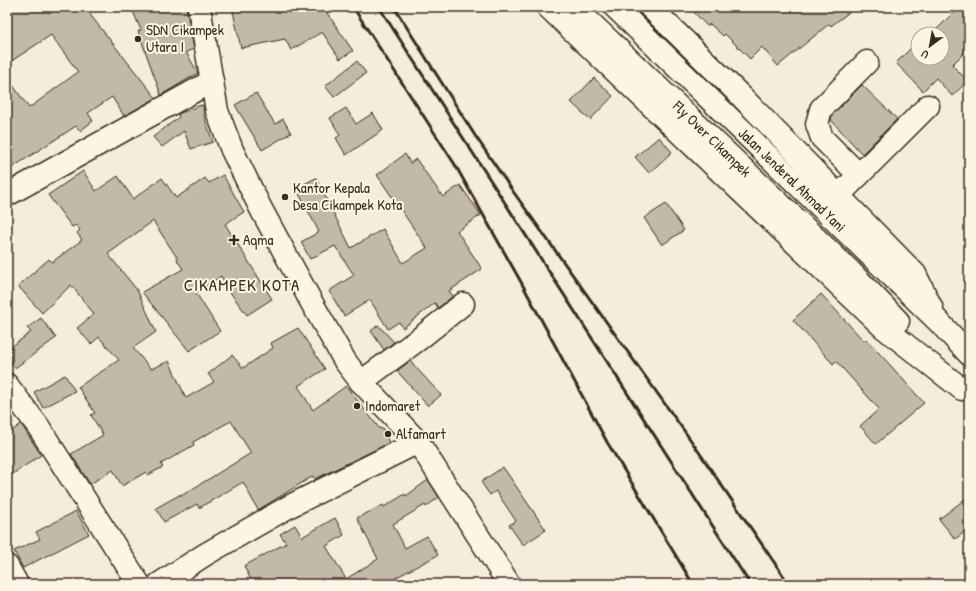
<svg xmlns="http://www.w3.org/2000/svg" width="976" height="591" viewBox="0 0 976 591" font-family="'Patrick Hand',sans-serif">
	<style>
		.building { fill: #c3b9aa; stroke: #3b2a1e }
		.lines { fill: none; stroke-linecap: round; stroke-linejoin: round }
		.minor-casing { stroke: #3b2a1e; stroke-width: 25 }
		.highway-casing { stroke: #3b2a1e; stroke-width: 25 }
		.minor { stroke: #fcf5e5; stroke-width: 22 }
		.highway { stroke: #fcf5e5; stroke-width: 22 }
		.rail { stroke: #3b2a1e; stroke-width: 3 }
		.poi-dot { fill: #3b2a1e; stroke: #fcf5e5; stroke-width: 1.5 }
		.labels { text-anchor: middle; stroke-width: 4; stroke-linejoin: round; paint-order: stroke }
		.poi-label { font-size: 15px; fill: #3b2a1e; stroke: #fcf5e5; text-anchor: start }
		.street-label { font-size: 15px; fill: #3b2a1e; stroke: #fcf5e5 }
		.quarter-label { font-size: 17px; letter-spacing: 1px; fill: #3b2a1e; stroke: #fcf5e5 }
	</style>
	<rect width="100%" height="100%" fill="#f4eddd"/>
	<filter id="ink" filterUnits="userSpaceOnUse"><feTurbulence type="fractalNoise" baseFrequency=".025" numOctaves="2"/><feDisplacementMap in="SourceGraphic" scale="8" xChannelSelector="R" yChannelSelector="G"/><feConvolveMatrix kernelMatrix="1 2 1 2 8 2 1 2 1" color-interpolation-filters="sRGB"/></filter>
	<g filter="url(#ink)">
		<g class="building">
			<path d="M7,7H84L156,98L124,116L112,97L88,113L93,121L80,131L76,126L7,171V77L29,108L78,72L51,35L7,64Z"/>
			<path d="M131,7H186L194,49L186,52L198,73L161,95L138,31L141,30Z"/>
			<path d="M232,7H323L353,51L340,59L322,32L291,50L285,39L241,48Z"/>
			<path d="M689,7H856L831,26L829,24L778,66L762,47L750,59L725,34L723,36L710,24L707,26Z"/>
			<path d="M959,7H969V48L952,65L968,81L952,96L936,78L923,91L896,63L918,41V58H942V34H932Z"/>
			<path d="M357,61L366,73L334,97L325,86Z"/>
			<path d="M594,78L613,96L590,120L571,102Z"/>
			<path d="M862,85L897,119L862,154L831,120L832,115Z"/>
			<path d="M256,93L275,124L283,119L291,133L262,150L235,105Z"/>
			<path d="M201,105V106L203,105L204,116L213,142L191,149L184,131L162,147L153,137L179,117L178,114Z"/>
			<path d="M346,108L356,124L373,113L383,130L346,155L336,138L340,135L330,118Z"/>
			<path d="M659,137L672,152L649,173L635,157Z"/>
			<path d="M405,154L410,163L416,159L443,197L460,185L481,215L457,231L482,269L449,291L453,296L438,308L435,303L403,328L399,322L388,329L370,300L344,316L329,291L354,275L335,246L310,259L301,242L319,232L296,188L316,178L351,248L383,229L403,263L427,248L377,175Z"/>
			<path d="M83,171L96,191L118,176L133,199L162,178L176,198L205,178L209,183L223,175L244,212L225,224L272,299L247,315L232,295L221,276L196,293L220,331L189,351L142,292L183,269L177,260L178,259L153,221L108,254L137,290L156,332L133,348L151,369L169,361L186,398L214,382L208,374L232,355L243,368L273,348L271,343L298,328L325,369L298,386L313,410L346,386L380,429L383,428L389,443L315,479L313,476L258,510L243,482L199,508L197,504L164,522L156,508L181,494V496L251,453L231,421L193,442L194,445L161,464L163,467L148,475L146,472L122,486L113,470L90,484L71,454L103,435L91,415L95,413L78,387L119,360L99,337L91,344L77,328L94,314L71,285L42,313L18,286L49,259L52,262L82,240L77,233L80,230L76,225L72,227L48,195Z"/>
			<path d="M666,204L684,230L662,245L644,218Z"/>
			<path d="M821,294L864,341L866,339L891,366L924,403L876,444L860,426L879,409L836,361L833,364L793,320Z"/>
			<path d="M41,318L56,338L15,368L7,358V350L31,332L27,328Z"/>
			<path d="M378,325L394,342L384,350L371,331Z"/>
			<path d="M410,361L441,395L428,406L397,371Z"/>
			<path d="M65,375L75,391L43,408L34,392Z"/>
			<path d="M21,424L41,455L7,478V435Z"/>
			<path d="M503,467L546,530L523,545L509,525L516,521L496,491L490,495L481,482Z"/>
			<path d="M428,480L439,497L426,507L425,505L393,524L405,548L427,536L438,555L384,584H253L244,566L286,543L280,534L295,525L302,537L335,518L344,535L326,546L346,579L378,559L357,518L383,505L384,507L405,494L406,496Z"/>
			<path d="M969,496V529L955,539L939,519Z"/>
			<path d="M76,511L89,534L23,568L14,551L40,539L36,532Z"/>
		</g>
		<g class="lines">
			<g class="minor-casing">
				<g id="minor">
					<path d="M199,7L217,111L232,150L261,209L313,305L345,361L361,382L418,442L509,584"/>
					<path d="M859,175L822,138L817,124L821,109L867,62"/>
					<path d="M7,195L212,81"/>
					<path d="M838,196L928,106"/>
					<path d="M361,382L419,339L463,304"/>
					<path d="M7,385L38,426L139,584"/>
					<path d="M7,566L17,584"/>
					<path d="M159,584L206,554L290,506L418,442"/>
				</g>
			</g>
			<g class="highway-casing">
				<g id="highway">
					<path d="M548,7L883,327L962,389"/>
					<path d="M574,7L850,271L898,321"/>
					<path d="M615,7L938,321L969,354"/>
					<path d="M650,7L742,97L915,274L932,309"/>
				</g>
			</g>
			<use href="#minor" class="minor"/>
			<use href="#highway" class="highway"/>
			<g class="rail">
				<path d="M353,7L454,163L521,282L607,442L693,584"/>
				<path d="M379,7L750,584"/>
				<path d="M394,7L474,134L512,190L690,439L789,584"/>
			</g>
		</g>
	</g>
	<g class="poi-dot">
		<circle cx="138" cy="39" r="4"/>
		<circle cx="285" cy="197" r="4"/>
		<path d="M232 234h4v4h4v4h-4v4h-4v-4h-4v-4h4z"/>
		<circle cx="357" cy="406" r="4"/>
		<circle cx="388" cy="434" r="4"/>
	</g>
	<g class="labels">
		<g class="poi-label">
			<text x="146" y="35">SDN Cikampek<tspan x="146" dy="17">Utara I</tspan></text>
			<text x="293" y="193">Kantor Kepala<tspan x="293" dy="17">Desa Cikampek Kota</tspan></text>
			<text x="243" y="245">Aqma</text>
			<text x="365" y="411">Indomaret</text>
			<text x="396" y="439">Alfamart</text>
		</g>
		<g class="street-label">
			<text transform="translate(712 139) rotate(44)" y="5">Fly Over Cikampek</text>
			<text transform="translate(792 180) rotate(44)" y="5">Jalan Jenderal Ahmad Yani</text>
		</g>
		<g class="quarter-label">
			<text x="242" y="291">CIKAMPEK KOTA</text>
		</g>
	</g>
	<rect width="976" height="591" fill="none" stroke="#fcf5e5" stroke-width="24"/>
	<rect x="12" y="12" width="952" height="567" fill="none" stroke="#3b2a1e" stroke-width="1.5" filter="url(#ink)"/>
	<g transform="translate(930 46) rotate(212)"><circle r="19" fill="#fcf5e5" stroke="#afa495"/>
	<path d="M0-3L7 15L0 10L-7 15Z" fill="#3b2a1e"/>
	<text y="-6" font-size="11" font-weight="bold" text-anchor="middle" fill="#3b2a1e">U</text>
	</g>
</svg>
